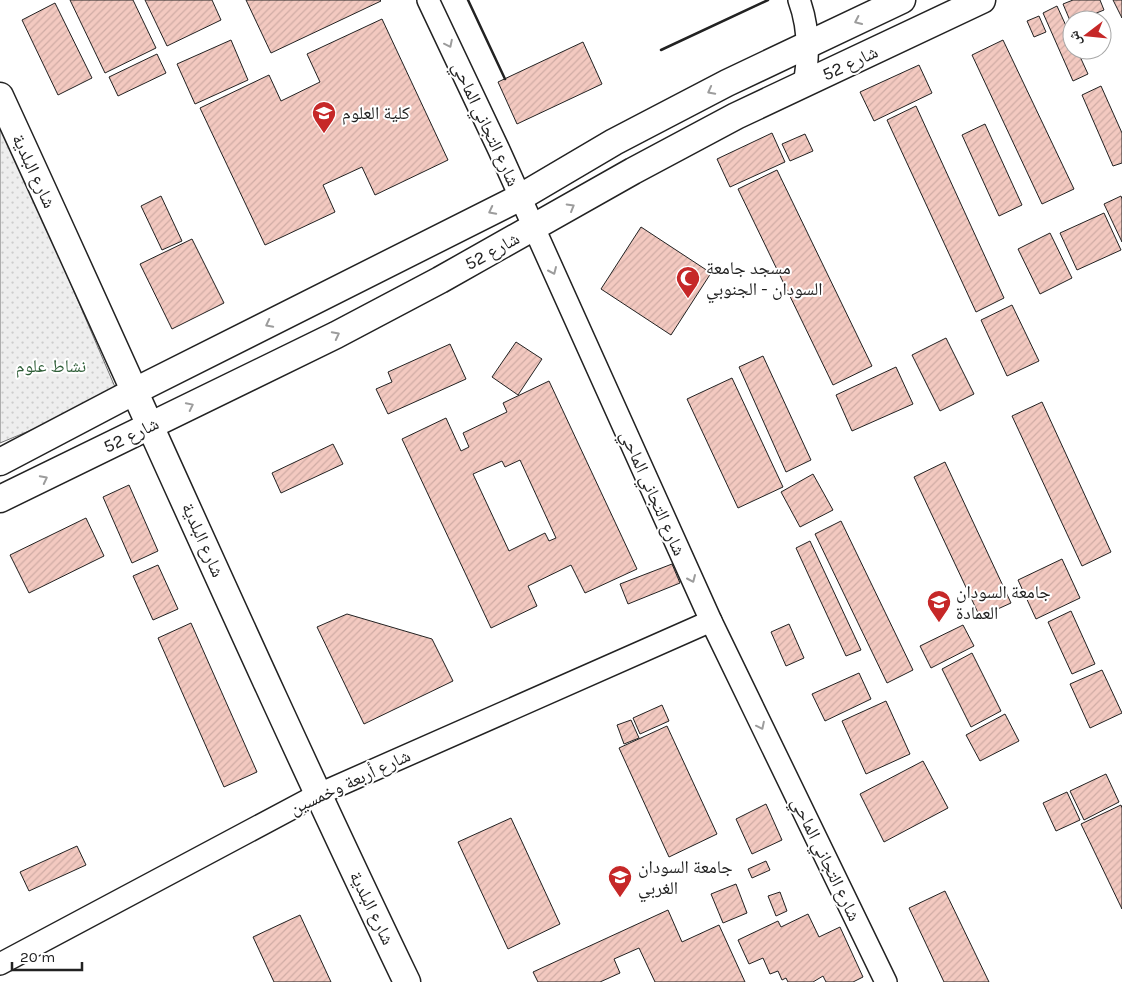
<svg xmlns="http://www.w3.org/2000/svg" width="1122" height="982" viewBox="0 0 1122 982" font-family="Karla,'Noto Naskh Arabic',sans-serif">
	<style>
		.garden { fill: url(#garden-dots); stroke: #6f6f6f }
		.building { fill: url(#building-hatch); stroke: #222; fill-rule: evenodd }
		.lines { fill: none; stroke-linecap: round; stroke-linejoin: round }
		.minor-casing { stroke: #222; stroke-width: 24 }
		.tertiary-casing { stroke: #222; stroke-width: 29 }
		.minor { stroke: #fff; stroke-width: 21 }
		.tertiary { stroke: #fff; stroke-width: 26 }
		.wall { stroke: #222; stroke-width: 2.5 }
		.oneway { stroke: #9c9c9c }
		.labels { text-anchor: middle; stroke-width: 4; stroke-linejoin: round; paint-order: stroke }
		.street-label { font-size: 18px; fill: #222; stroke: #fff }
		.poi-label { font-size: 18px; fill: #222; stroke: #fff; text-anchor: start }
		.park-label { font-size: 18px; fill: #2f5e38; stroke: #fff }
	</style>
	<defs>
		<pattern id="garden-dots" width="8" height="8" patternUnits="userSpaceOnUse" patternTransform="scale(1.25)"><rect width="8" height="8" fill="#eee"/><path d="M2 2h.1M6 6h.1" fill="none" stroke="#ccc" stroke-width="1.8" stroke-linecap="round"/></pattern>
		<pattern id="building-hatch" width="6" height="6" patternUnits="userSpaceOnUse" patternTransform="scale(1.25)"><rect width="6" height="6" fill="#f3c9c0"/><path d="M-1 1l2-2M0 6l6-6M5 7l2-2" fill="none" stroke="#d0aca5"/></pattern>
	</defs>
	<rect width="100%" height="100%" fill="#fff"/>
	<path class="garden" d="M0,119L118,394L0,443Z"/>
	<g class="building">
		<path d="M70,0H133L156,48L105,73Z"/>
		<path d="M145,0H212L221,20L167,46Z"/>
		<path d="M246,0H380L381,1L271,53Z"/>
		<path d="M1073,0H1100L1104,10L1079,20H1072L1071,23L1063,4Z"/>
		<path d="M1113,0H1122V18Z"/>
		<path d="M55,3L92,78L58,95L22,20Z"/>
		<path d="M1057,6L1072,39V50H1077L1088,74L1073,81L1043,13Z"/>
		<path d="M1039,16L1046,32L1034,37L1027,21Z"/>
		<path d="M382,19L448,160L375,195L362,167L323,185L335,212L265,245L200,108L269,75L281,101L320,82L307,54Z"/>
		<path d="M231,40L248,80L195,104L177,64Z"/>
		<path d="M1003,40L1074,189L1042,204L972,55Z"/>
		<path d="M583,42L602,84L517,124L498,82Z"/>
		<path d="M157,54L166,73L118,96L109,77Z"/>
		<path d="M919,65L932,93L874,121L860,92Z"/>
		<path d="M1101,86L1122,133V163L1113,166L1082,95Z"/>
		<path d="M916,106L1004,298L976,312L887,120Z"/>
		<path d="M985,124L1022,205L999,216L962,135Z"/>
		<path d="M772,133L785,162L730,187L717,159Z"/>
		<path d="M805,134L813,151L790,161L782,144Z"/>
		<path d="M777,170L872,366L833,385L738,189Z"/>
		<path d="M161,196L182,241L162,250L141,206Z"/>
		<path d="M1121,196L1122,199V242L1104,204Z"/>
		<path d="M1104,213L1121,250L1077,270L1060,233Z"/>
		<path d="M641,227L711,273L671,335L601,289Z"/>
		<path d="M1050,233L1072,278L1040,294L1018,249Z"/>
		<path d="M192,239L224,303L172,329L140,264Z"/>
		<path d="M1012,305L1039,361L1007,376L981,320Z"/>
		<path d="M946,338L974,394L940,411L912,355Z"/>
		<path d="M516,342L542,359L518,395L492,377Z"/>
		<path d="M450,344L466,379L388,414L376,389L392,382L388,372Z"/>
		<path d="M763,356L811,460L786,472L739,367Z"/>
		<path d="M896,367L913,404L852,431L836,395Z"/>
		<path d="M732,378L783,487L738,508L687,399Z"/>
		<path d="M549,381L637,569L585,593L571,565L528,586L537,606L491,628L402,439L446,418L461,451L469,447L463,433L507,412L503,403ZM520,460L556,538L549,541L545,533L509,551L473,474L502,461L505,467Z"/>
		<path d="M1042,402L1111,552L1082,566L1012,416Z"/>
		<path d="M333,444L343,464L281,493L272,473Z"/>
		<path d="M945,462L1011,603L980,617L914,477Z"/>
		<path d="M813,474L833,510L800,527L781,492Z"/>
		<path d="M129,485L158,551L132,563L103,497Z"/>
		<path d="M86,518L104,556L29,593L10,555Z"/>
		<path d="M841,521L913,670L887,683L815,534Z"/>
		<path d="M810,541L861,650L846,656L796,548Z"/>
		<path d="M1062,559L1080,598L1036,619L1018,580Z"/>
		<path d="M672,564L680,583L628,604L620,584Z"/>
		<path d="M158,565L178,609L153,620L133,576Z"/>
		<path d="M1071,611L1095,664L1072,674L1048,622Z"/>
		<path d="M347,614L432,639L453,681L364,724L317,627Z"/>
		<path d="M191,623L257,772L224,787L158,638Z"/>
		<path d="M789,624L804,658L786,666L771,632Z"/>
		<path d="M963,625L974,646L931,668L920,646Z"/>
		<path d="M972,653L1001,711L971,727L942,669Z"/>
		<path d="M1102,670L1122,713L1090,728L1070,684Z"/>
		<path d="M859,673L871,699L825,721L812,694Z"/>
		<path d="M886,701L910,754L866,774L842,721Z"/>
		<path d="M662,705L669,721L640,734L633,718Z"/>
		<path d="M1005,714L1019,741L980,761L966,735Z"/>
		<path d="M631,720L639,738L624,744L617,725Z"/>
		<path d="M667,726L717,834L669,857L619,748Z"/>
		<path d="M923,761L948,808L884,842L860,794Z"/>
		<path d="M1106,774L1119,802L1084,820L1070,791Z"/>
		<path d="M1067,792L1080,820L1056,831L1043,803Z"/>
		<path d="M766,804L782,840L752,854L736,819Z"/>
		<path d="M1121,805L1122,808V909L1081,824Z"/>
		<path d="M511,818L560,924L508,949L458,842Z"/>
		<path d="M77,846L86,865L29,891L20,872Z"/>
		<path d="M766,861L770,870L752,878L748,869Z"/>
		<path d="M736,884L747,913L723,923L711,894Z"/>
		<path d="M945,891L989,982H944L909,908Z"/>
		<path d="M780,892L787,911L776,916L768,896Z"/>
		<path d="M668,910L682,942L719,925L745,982H655L639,948L614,959L620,973L600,982H538L533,972Z"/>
		<path d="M808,914L819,937L840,927L863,977L853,982H826L823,976L813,982H788L786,978L782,980L778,971L770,974L763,958L749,964L738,940L778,921L781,927Z"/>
		<path d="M300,915L331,982H274L253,937Z"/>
	</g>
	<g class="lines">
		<g class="minor-casing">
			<g id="minor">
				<path d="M428,0L499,150L711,621L886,982"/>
				<path d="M799,0C809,27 809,57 804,85"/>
				<path d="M0,964L317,795L711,621"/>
			</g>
		</g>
		<g class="tertiary-casing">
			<g id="tertiary">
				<path d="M0,96C136,391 266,689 407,982"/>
				<path d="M0,462L135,391L519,198L614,142L727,83L902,0"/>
				<path d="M0,499L336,335L440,280L633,171L736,116L982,0"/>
			</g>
		</g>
		<use href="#minor" class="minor"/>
		<use href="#tertiary" class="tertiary"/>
		<g class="wall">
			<path d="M468,0L505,79"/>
			<path d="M661,50L768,0"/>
		</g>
	</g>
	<defs><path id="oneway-chevron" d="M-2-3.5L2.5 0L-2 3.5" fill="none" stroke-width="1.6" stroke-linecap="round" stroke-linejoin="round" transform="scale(1.25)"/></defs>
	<g class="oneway">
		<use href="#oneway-chevron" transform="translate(858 21) rotate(155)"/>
		<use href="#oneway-chevron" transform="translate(449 44) rotate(64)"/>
		<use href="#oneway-chevron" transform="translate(711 91) rotate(152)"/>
		<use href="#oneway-chevron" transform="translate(571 207) rotate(-30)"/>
		<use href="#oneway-chevron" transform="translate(492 211) rotate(153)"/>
		<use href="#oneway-chevron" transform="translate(553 271) rotate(66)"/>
		<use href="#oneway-chevron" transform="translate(269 324) rotate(153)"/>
		<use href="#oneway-chevron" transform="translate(336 335) rotate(-27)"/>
		<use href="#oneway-chevron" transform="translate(190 406) rotate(-26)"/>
		<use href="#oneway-chevron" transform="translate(44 479) rotate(-27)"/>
		<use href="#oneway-chevron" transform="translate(692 579) rotate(66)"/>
		<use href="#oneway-chevron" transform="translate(761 726) rotate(64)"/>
	</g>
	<defs>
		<g id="university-pin" transform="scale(1.25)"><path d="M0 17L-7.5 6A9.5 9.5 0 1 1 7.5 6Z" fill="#c62828" stroke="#fff"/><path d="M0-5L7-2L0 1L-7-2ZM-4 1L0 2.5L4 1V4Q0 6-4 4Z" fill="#fff"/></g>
		<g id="mosque-pin" transform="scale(1.25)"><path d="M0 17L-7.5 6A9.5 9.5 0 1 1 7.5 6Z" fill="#c62828" stroke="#fff"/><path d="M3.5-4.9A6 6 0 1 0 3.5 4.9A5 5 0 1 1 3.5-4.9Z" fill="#fff"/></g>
	</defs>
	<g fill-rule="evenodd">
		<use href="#university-pin" x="324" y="113"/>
		<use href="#mosque-pin" x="688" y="278"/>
		<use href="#university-pin" x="939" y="602"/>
		<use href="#university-pin" x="620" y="877"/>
	</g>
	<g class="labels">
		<g class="street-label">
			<text transform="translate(850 63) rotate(-25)" y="6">شارع 52</text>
			<text transform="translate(486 124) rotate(65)" y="6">شارع التجاني الماحي</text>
			<text transform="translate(34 171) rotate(65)" y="6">شارع البلدية</text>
			<text transform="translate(492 251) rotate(-29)" y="6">شارع 52</text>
			<text transform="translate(131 435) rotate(-26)" y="6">شارع 52</text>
			<text transform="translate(653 493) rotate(66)" y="6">شارع التجاني الماحي</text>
			<text transform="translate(203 540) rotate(66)" y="6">شارع البلدية</text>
			<text transform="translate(350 782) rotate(-25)" y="6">شارع أربعة وخمسين</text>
			<text transform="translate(826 859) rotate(64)" y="6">شارع التجاني الماحي</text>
			<text transform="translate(372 908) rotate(64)" y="6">شارع البلدية</text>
		</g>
		<g class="poi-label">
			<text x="342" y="119">كلية العلوم</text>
			<text x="706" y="274">مسجد جامعة<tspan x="706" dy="21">السودان - الجنوبي</tspan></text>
			<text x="956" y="598">جامعة السودان<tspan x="956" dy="21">العمادة</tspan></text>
			<text x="638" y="873">جامعة السودان<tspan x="638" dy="21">الغربي</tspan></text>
		</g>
		<g class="park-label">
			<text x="51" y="372">نشاط علوم</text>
		</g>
	</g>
	<g transform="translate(1087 35) rotate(254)"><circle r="24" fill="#ffffff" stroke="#a7a7a7"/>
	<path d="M0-4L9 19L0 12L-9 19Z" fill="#c62828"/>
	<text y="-8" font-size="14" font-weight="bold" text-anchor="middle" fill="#222222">ش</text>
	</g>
	<path d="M12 962v8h70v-8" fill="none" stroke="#222222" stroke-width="2.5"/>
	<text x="20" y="962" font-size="15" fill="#222222" stroke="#ffffff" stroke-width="4" paint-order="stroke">20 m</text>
</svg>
